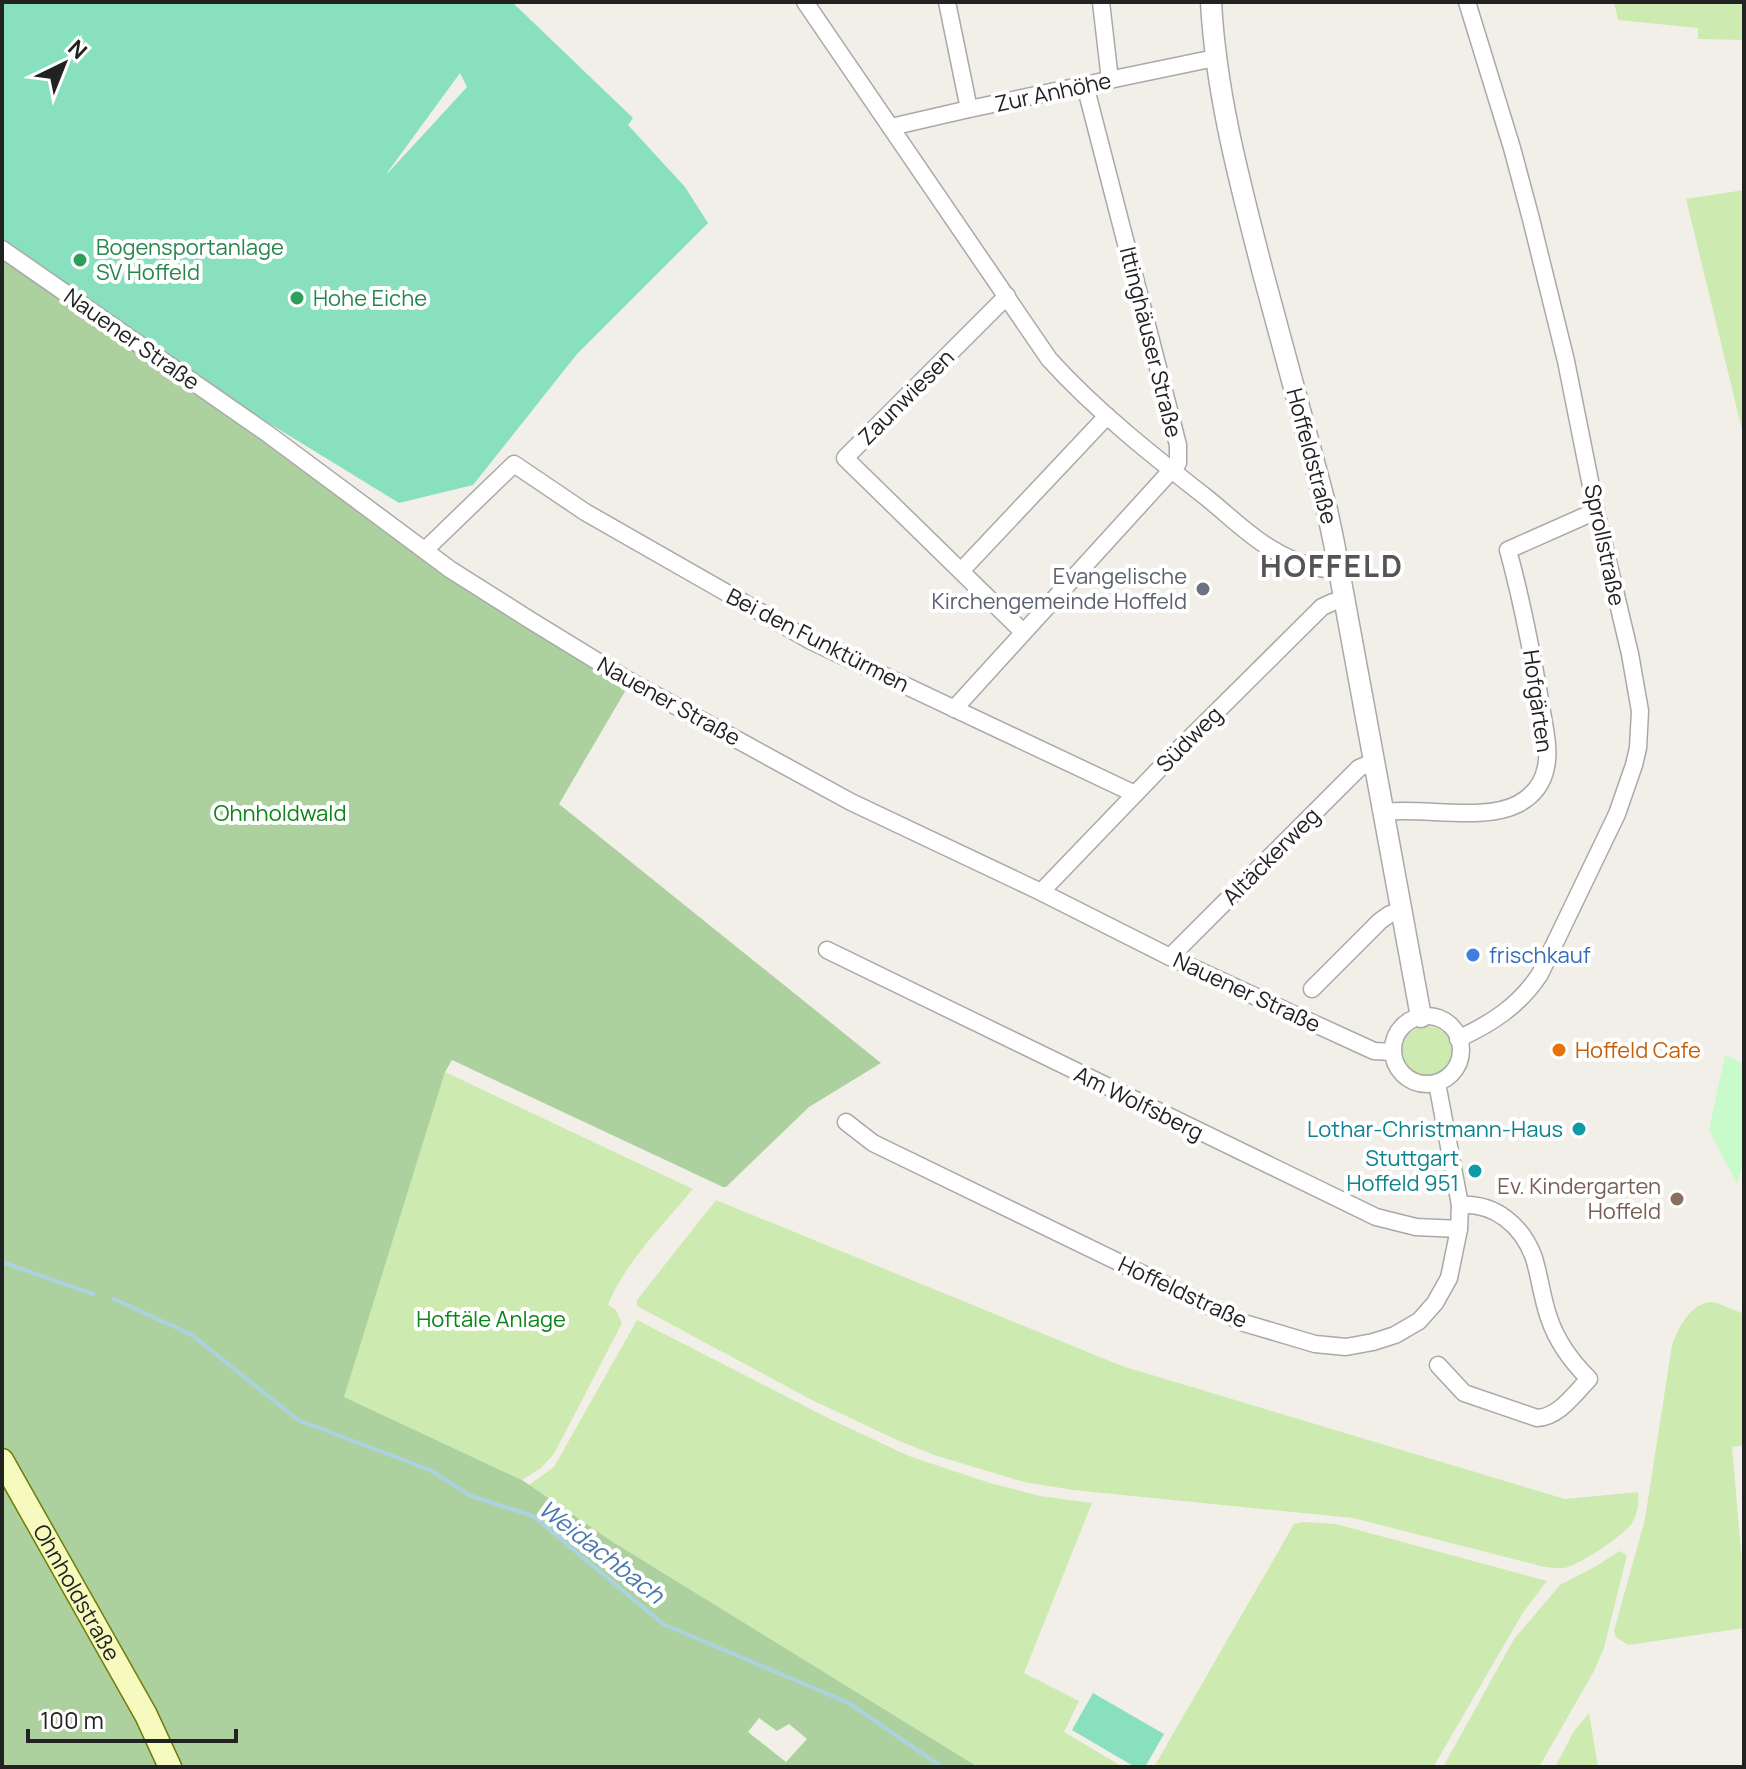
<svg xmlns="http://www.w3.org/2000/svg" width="1746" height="1769" viewBox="0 0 1746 1769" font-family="Manrope,sans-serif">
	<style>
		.grass { fill: #cdebb0 }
		.forest { fill: #add19e; fill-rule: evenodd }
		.park { fill: #c8facc }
		.pitch { fill: #88e0be; fill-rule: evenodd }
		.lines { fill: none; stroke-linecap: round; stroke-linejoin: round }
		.stream { stroke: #aad3df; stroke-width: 4 }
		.minor-casing { stroke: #a9a9a9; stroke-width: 19 }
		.tertiary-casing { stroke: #a9a9a9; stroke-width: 23 }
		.secondary-casing { stroke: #707d05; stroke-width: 25 }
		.minor { stroke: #fff; stroke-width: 16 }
		.tertiary { stroke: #fff; stroke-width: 20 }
		.secondary { stroke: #f7fabf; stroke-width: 22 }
		.leisure-dot { fill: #2e9e5b; stroke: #fff; stroke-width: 3 }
		.worship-dot { fill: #6b7280; stroke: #fff; stroke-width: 3 }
		.shop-dot { fill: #3f7fe0; stroke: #fff; stroke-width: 3 }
		.food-dot { fill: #e8710a; stroke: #fff; stroke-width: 3 }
		.culture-dot { fill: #0f9aa8; stroke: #fff; stroke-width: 3 }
		.education-dot { fill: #8d6e63; stroke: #fff; stroke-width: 3 }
		.labels { text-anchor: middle; stroke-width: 8; stroke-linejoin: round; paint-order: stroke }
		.street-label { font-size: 22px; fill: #222; stroke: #fff }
		.leisure-label { font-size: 22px; fill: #27864d; stroke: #fff; text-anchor: start }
		.worship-label { font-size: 22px; fill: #5b616d; stroke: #fff; text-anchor: end }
		.park-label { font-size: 22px; fill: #0c8416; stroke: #fff }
		.shop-label { font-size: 22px; fill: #366cbe; stroke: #fff; text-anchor: start }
		.food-label { font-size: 22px; fill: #c56008; stroke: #fff; text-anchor: start }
		.culture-label { font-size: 22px; fill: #0d838f; stroke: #fff; text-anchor: end }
		.education-label { font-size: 22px; fill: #785e54; stroke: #fff; text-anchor: end }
		.water-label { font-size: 24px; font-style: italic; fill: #4a7aab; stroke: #fff }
		.district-label { font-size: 30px; font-weight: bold; letter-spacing: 2px; fill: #555; stroke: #fff }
	</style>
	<rect width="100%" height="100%" fill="#f2efe9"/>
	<g class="grass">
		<path d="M1614,2H1744V40L1698,39V28L1618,20Z"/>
		<path d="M1744,190V438L1686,199Z"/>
		<circle cx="1427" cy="1051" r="25"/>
		<path d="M445,1072L693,1189C665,1223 624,1263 608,1305L616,1310L622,1323L554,1454L541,1468L522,1480L343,1397Z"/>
		<path d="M716,1200L1122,1366L1565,1499L1638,1492C1639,1504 1638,1513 1632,1523C1623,1536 1580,1565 1564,1568C1558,1569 1551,1567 1545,1567L1353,1518L1073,1490L1024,1482L934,1455L897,1440L812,1400L637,1306V1300Z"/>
		<path d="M1710,1302L1717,1303L1744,1314V1445L1732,1447L1744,1585V1628L1628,1645L1616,1637L1614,1631L1645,1519L1672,1345C1679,1327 1689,1305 1710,1302Z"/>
		<path d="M637,1320L834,1421L909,1456L990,1483L1040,1496L1092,1503L1024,1673L1079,1701L1064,1732L1123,1767H978L613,1542L529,1485L554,1467Z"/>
		<path d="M1303,1522L1336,1524L1547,1581L1522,1614L1434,1766L1435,1767H1154L1294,1524Z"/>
		<path d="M1619,1551L1627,1555L1604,1648L1594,1671L1539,1767H1443L1514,1639L1560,1585L1598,1565Z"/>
		<path d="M1589,1713L1598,1767H1555L1574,1731Z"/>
	</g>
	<path class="forest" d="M2,255L427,557L627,688L559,804L881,1063L809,1107L726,1187H723L452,1060L445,1072L344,1397L522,1480L613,1542L978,1767H2ZM759,1718L777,1731L789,1724L807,1739L786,1762L748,1732Z"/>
	<path class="park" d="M1725,1055L1744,1064V1161L1737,1184L1709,1130Z"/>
	<g class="pitch">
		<path d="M2,2H512L633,118L628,125L685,187L708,223L577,354L473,485L399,503L223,395L2,241ZM460,73L467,87L387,174V173Z"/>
		<path d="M1093,1693L1164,1734L1145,1767H1135L1072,1730Z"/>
	</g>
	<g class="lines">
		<g class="stream">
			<path d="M2,1262L93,1294"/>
			<path d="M114,1299L192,1335L298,1420L430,1470L471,1496L533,1516L663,1624L849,1703L942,1767"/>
		</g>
		<g class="minor-casing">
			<g id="minor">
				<path d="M805,2L1049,359C1096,411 1152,455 1207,498C1227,514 1248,535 1270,548C1291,561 1316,570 1340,570"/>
				<path d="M947,2L969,109"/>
				<path d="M1101,2L1110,80"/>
				<path d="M891,127L969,109L1215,58"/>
				<path d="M2,249L268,434L451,570L530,620L628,680L851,802L1041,892L1170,957L1291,1013L1374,1051L1393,1052"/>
				<path d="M1007,296L845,458L1023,632"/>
				<path d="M425,550L514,464L585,512L811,641L1135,794"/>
				<path d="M961,571L1107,416"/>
				<path d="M954,709L1178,463V445L1085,85"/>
				<path d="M1384,812C1423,807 1484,822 1518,804C1533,796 1543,783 1546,767C1550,748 1544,725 1541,706C1532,653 1522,601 1508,550L1596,511"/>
				<path d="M1041,892L1166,762L1322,607L1333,602L1345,599"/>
				<path d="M827,950L1376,1217L1416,1227L1459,1229"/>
				<path d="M1170,957L1359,768L1375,761"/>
				<path d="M1312,989L1380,921L1390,914L1401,912"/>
				<circle cx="1427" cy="1050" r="34"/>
				<path d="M1458,1039C1492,1023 1519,1006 1540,974L1617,814L1634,765L1638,748L1640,711L1630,654L1596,511L1566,361L1531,219L1512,148L1467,2"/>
				<path d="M846,1122L873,1143L1244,1323L1315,1344L1346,1347L1373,1342L1395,1335L1419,1321L1435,1303L1449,1278L1459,1229L1460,1205L1437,1083"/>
				<path d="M1438,1365L1464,1393L1537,1418C1559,1417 1574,1394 1589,1379C1571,1361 1557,1342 1549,1318C1542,1298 1540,1278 1534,1258C1522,1225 1495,1203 1460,1205"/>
			</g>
		</g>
		<g class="tertiary-casing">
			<path id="tertiary" d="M1211,2C1216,95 1240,183 1263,273C1285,352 1306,431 1327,510L1334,543L1421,1017"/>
		</g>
		<g class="secondary-casing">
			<g id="secondary">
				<path id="s1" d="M2,1460L146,1715L170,1767"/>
			</g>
		</g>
		<use href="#minor" class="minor"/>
		<use href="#tertiary" class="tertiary"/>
		<use href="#secondary" class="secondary"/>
	</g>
	<g class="leisure-dot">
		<circle cx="80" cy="260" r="8"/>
		<circle cx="297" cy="298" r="8"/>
	</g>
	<circle class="worship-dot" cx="1203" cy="589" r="8"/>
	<circle class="shop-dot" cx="1473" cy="955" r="8"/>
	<circle class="food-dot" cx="1559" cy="1050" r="8"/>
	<g class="culture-dot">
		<circle cx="1579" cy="1129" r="8"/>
		<circle cx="1475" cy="1171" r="8"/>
	</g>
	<circle class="education-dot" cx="1677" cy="1199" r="8"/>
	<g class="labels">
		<g class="street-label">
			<text transform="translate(1053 92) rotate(-12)" y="8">Zur Anhöhe</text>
			<text transform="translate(132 339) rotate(35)" y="8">Nauener Straße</text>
			<text transform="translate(1151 342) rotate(76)" y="8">Ittinghäuser Straße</text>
			<text transform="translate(906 397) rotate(-45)" y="8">Zaunwiesen</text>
			<text transform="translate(1312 456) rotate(75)" y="8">Hoffeldstraße</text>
			<text transform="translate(1605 545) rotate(78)" y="8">Sprollstraße</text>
			<text transform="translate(818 640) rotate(27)" y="8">Bei den Funktürmen</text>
			<text transform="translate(669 701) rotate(29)" y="8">Nauener Straße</text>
			<text transform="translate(1538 701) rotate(82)" y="8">Hofgärten</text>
			<text transform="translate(1189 739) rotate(-45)" y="8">Südweg</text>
			<text transform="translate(1271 856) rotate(-45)" y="8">Altäckerweg</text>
			<text transform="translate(1247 992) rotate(25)" y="8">Nauener Straße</text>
			<text transform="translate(1139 1103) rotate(26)" y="8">Am Wolfsberg</text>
			<text transform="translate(1183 1292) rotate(25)" y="8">Hoffeldstraße</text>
			<text dy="8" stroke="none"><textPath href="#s1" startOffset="152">Ohnholdstraße</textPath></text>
		</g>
		<g class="leisure-label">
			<text x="96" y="255">Bogensportanlage<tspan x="96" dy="25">SV Hoffeld</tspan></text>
			<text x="313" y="306">Hohe Eiche</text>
		</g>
		<g class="worship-label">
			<text x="1187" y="584">Evangelische<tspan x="1187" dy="25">Kirchengemeinde Hoffeld</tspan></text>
		</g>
		<g class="park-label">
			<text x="280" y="821">Ohnholdwald</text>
			<text x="491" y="1327">Hoftäle Anlage</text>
		</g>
		<g class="shop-label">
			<text x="1489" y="963">frischkauf</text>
		</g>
		<g class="food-label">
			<text x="1575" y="1058">Hoffeld Cafe</text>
		</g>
		<g class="culture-label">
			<text x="1563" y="1137">Lothar-Christmann-Haus</text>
			<text x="1459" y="1166">Stuttgart<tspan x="1459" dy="25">Hoffeld 951</tspan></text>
		</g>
		<g class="education-label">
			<text x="1661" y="1194">Ev. Kindergarten<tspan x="1661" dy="25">Hoffeld</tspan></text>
		</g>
		<g class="water-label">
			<text transform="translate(601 1552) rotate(38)" y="8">Weidachbach</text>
		</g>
		<g class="district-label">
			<text x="1332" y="577">HOFFELD</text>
		</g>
	</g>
	<rect width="1746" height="1769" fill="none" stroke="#222222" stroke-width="8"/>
	<g transform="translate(64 64) rotate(43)" stroke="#ffffff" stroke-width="6" paint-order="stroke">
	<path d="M0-6L14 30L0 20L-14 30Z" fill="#222222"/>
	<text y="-12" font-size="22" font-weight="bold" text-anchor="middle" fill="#222222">N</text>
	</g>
	<path d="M28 1729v12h208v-12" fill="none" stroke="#222222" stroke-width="4"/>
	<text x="40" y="1729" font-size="24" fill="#222222" stroke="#ffffff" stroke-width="6" paint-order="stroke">100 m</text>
</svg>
